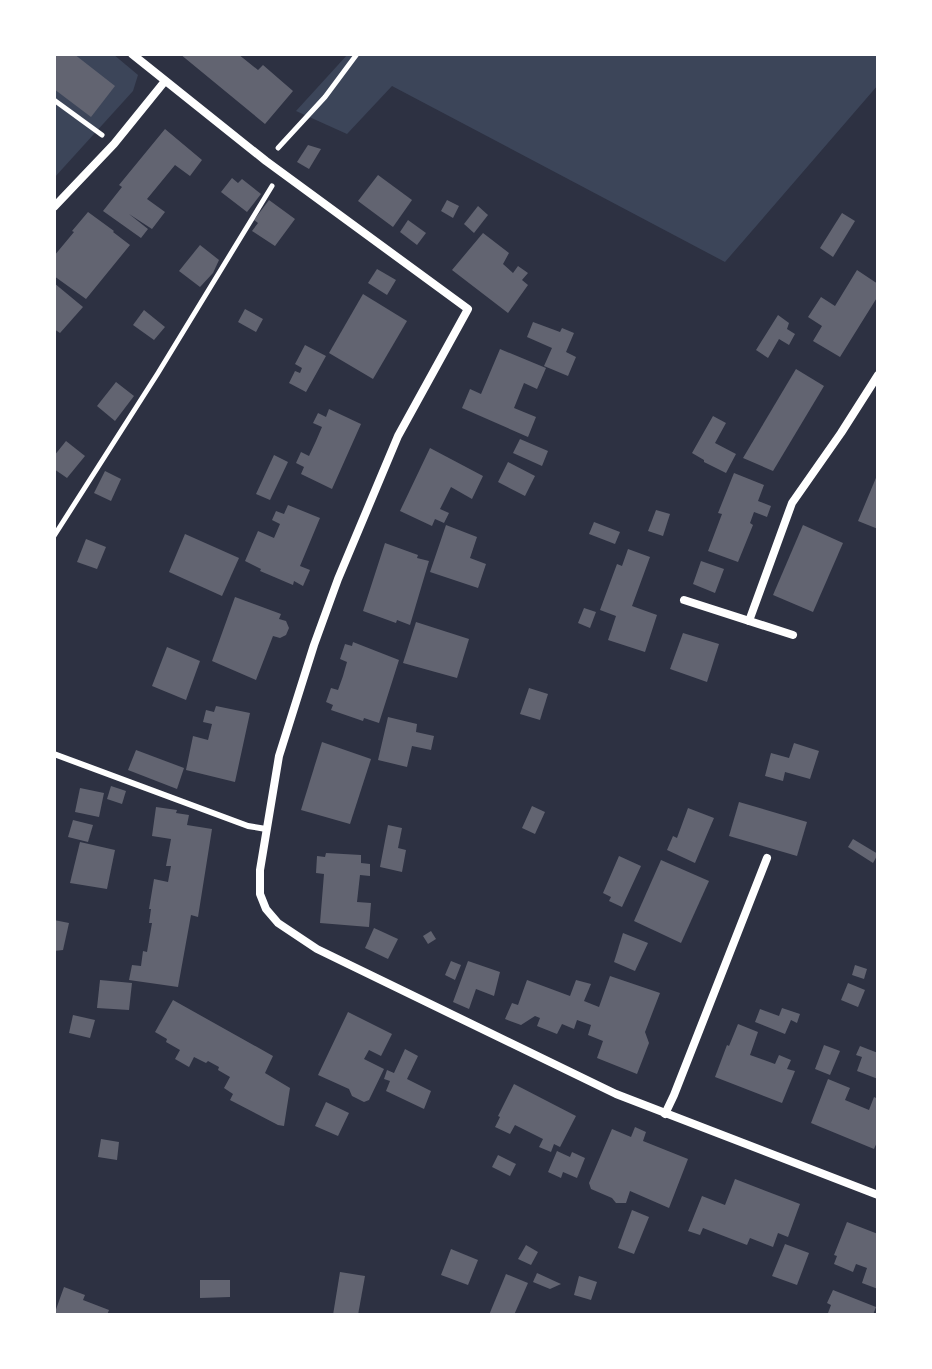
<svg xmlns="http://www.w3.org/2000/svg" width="932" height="1369" viewBox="0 0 932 1369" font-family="Rubik,sans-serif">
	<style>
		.green { fill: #3c4559 }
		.building { fill: #626471 }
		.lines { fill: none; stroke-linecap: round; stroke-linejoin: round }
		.path { stroke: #fff; stroke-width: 5 }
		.service { stroke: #fff; stroke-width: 6 }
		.minor { stroke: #fff; stroke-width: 8 }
	</style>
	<rect width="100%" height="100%" fill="#2d3142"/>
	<g class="green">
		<path d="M54,54H113L138,75L133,91L54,178Z"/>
		<path d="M348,54H878V85L725,262L392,86L347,134L296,111Z"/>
	</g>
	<g class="building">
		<path d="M54,54H74L115,86L91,117L54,89Z"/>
		<path d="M180,54H238L258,70L263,65L293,91L265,124Z"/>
		<path d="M165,129L202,160L190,176L175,165L147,199L165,212L152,229L129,214L148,229L141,238L103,211L122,187L119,185Z"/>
		<path d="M308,145L321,149L309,169L297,162Z"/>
		<path d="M378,175L412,200L393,227L358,201Z"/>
		<path d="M232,178L238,183L242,179L261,194L247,212L221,192Z"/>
		<path d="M269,200L295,219L275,246L252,231L258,223L254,220Z"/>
		<path d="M447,200L459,206L453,218L441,211Z"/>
		<path d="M478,206L488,215L474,233L464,224Z"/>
		<path d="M88,212L114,231L113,232L130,245L86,299L54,276V256L74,232L72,231Z"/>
		<path d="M842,213L855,221L833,257L820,248Z"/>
		<path d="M408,220L426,233L417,245L400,232Z"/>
		<path d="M483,233L509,253L503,264L513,273L518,266L528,273L522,280L528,285L508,313L452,270Z"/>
		<path d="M200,245L219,260L213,273L200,287L179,271Z"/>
		<path d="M377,269L396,280L387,295L368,283Z"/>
		<path d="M857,270L878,284V296L840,357L813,341L822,326L808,317L821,297L835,306Z"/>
		<path d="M54,283L83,307L60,333L54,329Z"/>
		<path d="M363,294L407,321L373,379L329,353Z"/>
		<path d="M245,309L263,319L256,332L238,322Z"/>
		<path d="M144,310L165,327L154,340L133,325Z"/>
		<path d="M778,315L789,323L787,329L795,334L789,345L779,339L768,358L756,350Z"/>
		<path d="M533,322L560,332L562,328L574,333L566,352L576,357L568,376L544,366L552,348L527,337Z"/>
		<path d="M305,345L326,356L306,392L289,383L295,371L300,373L302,368L295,364Z"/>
		<path d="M500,349L546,368L537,389L524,383L514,408L536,417L528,437L462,408L470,389L481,394Z"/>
		<path d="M796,369L824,386L773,471L743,458Z"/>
		<path d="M116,382L134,396L115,421L97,406Z"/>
		<path d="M329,409L361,424L332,489L301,474L304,467L296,463L301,452L309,456L316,441L322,427L313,423L318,413L326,417Z"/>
		<path d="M713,416L726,423L715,443L736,454L726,473L704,462V460L692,453Z"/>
		<path d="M520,439L548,451L542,466L513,453Z"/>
		<path d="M66,441L85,456L67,478L54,469V456Z"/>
		<path d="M430,448L483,476L472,499L451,487L440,509L449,513L444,523L435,519L432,526L400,511Z"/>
		<path d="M274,455L288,462L270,500L256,494Z"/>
		<path d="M508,462L535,476L525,496L498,482Z"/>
		<path d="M105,471L121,479L111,501L94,493Z"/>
		<path d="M734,473L764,485L758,501L771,506L767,517L754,512L750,523L753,525L738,562L708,551L722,514L718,513Z"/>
		<path d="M878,473V529L858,521Z"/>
		<path d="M288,505L320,518L300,566L310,570L303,586L294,581L293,585L260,571L261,569L245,561L258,531L274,538L280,524L272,520L276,511L284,514Z"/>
		<path d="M656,510L670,514L663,536L648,531Z"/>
		<path d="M594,522L620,532L615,544L589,534Z"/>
		<path d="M446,525L477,537L470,558L486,564L478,588L430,572Z"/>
		<path d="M803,525L843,543L813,612L773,595Z"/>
		<path d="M185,534L239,558L222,596L169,572Z"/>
		<path d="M86,539L106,547L97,569L77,562Z"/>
		<path d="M385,543L418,555L417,558L429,561L410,625L397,620L396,623L363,611Z"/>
		<path d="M628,549L650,557L632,606L657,615L645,652L608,640L616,616L600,610L617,564L622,566Z"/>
		<path d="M701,561L724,569L715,593L693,584Z"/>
		<path d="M235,597L281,614L279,619L286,621L289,628L286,635L280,638L273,636L256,680L212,661Z"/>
		<path d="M584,608L596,612L590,628L578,623Z"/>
		<path d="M416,622L469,639L457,678L403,663Z"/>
		<path d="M683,633L719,644L707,682L670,669Z"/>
		<path d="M353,642L399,660L379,723L364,718L363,721L331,710L333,705L326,702L331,688L338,690L343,676L347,662L340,659L345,644L352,646Z"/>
		<path d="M167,647L200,661L186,700L152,686Z"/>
		<path d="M529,688L548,694L540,720L520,714Z"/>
		<path d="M216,706L250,713L235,782L186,770L193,736L208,740L212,724L203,722L206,710L214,712Z"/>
		<path d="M388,717L417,724L416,732L434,736L431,750L412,746L407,767L378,760Z"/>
		<path d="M322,742L371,759L350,824L301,810Z"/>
		<path d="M794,743L819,751L810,779L785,772L783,781L765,776L771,753L789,758Z"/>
		<path d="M136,750L184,768L177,789L128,770Z"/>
		<path d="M111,786L126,791L122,804L107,799Z"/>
		<path d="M80,788L104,793L99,817L75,812Z"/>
		<path d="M739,802L807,822L797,856L729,836Z"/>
		<path d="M532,806L545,812L535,834L522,828Z"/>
		<path d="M156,807L177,810L176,813L189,815L187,825L212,829L198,917L191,915L178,987L129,980L132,965L141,966L143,951L147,952L152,923H149L151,909H149L154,879L168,882L171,866H166L171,839L152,836Z"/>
		<path d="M688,808L714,818L695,863L667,850L673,836L677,838Z"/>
		<path d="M73,820L93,825L88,842L68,837Z"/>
		<path d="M388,825L402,828L398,848L406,850L402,872L380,867Z"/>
		<path d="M853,839L878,854L873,863L848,847Z"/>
		<path d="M80,842L115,850L107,889L70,883Z"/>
		<path d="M326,853L361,855V863L370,864V876L360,875L357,902L371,903L369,927L320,923L324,874L316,873L317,856L325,857Z"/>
		<path d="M619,856L641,866L622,907L609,901L611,897L603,893Z"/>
		<path d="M661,860L709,881L681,943L634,921Z"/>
		<path d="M54,920L69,923L63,950L54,951Z"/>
		<path d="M374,928L398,939L388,959L365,948Z"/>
		<path d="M431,931L436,939L428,944L423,936Z"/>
		<path d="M623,933L648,943L635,971L614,962Z"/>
		<path d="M451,961L461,965L455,980L445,975Z"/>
		<path d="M468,961L500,972L494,996L476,989L469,1009L453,1002Z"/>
		<path d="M855,965L867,969L864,979L852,975Z"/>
		<path d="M610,976L660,993L645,1032L649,1043L637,1074L597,1058L603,1041L588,1035L591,1025L577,1020L574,1029L562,1024L557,1034L537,1026L540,1018L535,1016L521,1025L505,1019L512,1003L518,1005L527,980L570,996L576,980L591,984L584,1001L599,1007Z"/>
		<path d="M100,980L132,983L129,1010L97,1008Z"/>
		<path d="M848,983L865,990L858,1007L841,1000Z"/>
		<path d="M173,1000L273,1056L265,1073L290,1088L284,1126L278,1125L230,1100L233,1094L224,1088L230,1077L218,1070L219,1067L208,1061L206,1063L194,1057L189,1067L175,1059L180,1050L166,1042L167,1039L155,1032Z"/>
		<path d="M782,1008L800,1014L797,1023L791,1020L785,1034L755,1022L760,1009L779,1016Z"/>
		<path d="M348,1012L392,1034L381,1056L369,1050L364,1059L384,1069L369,1100L364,1102L352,1096L349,1089L318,1075Z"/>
		<path d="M73,1015L95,1020L90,1038L69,1033Z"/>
		<path d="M738,1024L758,1032L750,1055L775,1064L779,1055L791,1060L787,1069L795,1071L782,1103L715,1077L727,1045L729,1046Z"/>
		<path d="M824,1045L840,1051L830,1075L815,1069Z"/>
		<path d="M860,1046L878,1053V1079L857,1071L862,1057L856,1055Z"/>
		<path d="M405,1049L418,1056L407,1079L431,1091L424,1109L386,1091L390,1081L384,1079L387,1070L394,1073Z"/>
		<path d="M828,1079L850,1088L845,1100L869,1110L874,1097L878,1099V1140L874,1149L811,1123Z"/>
		<path d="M514,1084L576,1116L560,1147L554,1144L551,1152L539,1147L543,1139L515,1125L510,1134L495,1127L500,1117L498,1116Z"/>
		<path d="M326,1102L349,1113L338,1136L315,1126Z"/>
		<path d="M635,1127L646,1132L643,1141L688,1159L669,1208L630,1191L626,1203H616L612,1198L591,1189L589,1183L612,1129L631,1137Z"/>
		<path d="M101,1139L119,1142L117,1160L98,1157Z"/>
		<path d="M557,1151L570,1157L572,1152L585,1158L577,1178L563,1172L561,1178L548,1172Z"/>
		<path d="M498,1155L516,1164L510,1176L492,1167Z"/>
		<path d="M735,1179L800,1204L788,1237L778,1233L773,1247L750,1238L747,1245L703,1228L700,1235L688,1231L702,1196L725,1205Z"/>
		<path d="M632,1210L649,1217L634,1254L618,1248Z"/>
		<path d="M847,1222L878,1234V1289L862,1283L867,1268L856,1264L853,1272L834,1264L837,1256L834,1255Z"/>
		<path d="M785,1244L809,1253L797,1285L772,1276Z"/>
		<path d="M526,1245L538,1252L531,1265L518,1259Z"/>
		<path d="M451,1249L478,1260L468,1285L441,1275Z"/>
		<path d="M340,1272L365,1276L358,1315H333Z"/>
		<path d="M537,1273L561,1284L550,1289L533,1282Z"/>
		<path d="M506,1274L528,1283L514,1315H489Z"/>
		<path d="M579,1276L597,1282L591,1300L574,1295Z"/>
		<path d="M200,1280H230V1297L200,1298Z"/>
		<path d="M64,1287L85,1295L83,1300L109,1310L107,1315H54Z"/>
		<path d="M833,1290L876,1307L873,1315H834L828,1313L831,1305L827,1303Z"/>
	</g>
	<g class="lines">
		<g class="path">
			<path d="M54,100L102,135"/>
			<path d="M278,148L325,97L357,54"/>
			<path d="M54,536L158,373L272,186"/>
		</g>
		<path class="service" d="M54,754L248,826L266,829"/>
		<g class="minor">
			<path d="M132,54L266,161L468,309L398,436L338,579L314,645L279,756L260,870V894L266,909L278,923L317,949L616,1094L878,1195"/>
			<path d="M54,207L114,144L165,81"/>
			<path d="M684,600L793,635"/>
			<path d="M749,621L792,503L841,433L878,375"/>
			<path d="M665,1114L674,1095L767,858"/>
		</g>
	</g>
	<rect width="932" height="1369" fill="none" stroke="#ffffff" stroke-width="112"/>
</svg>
